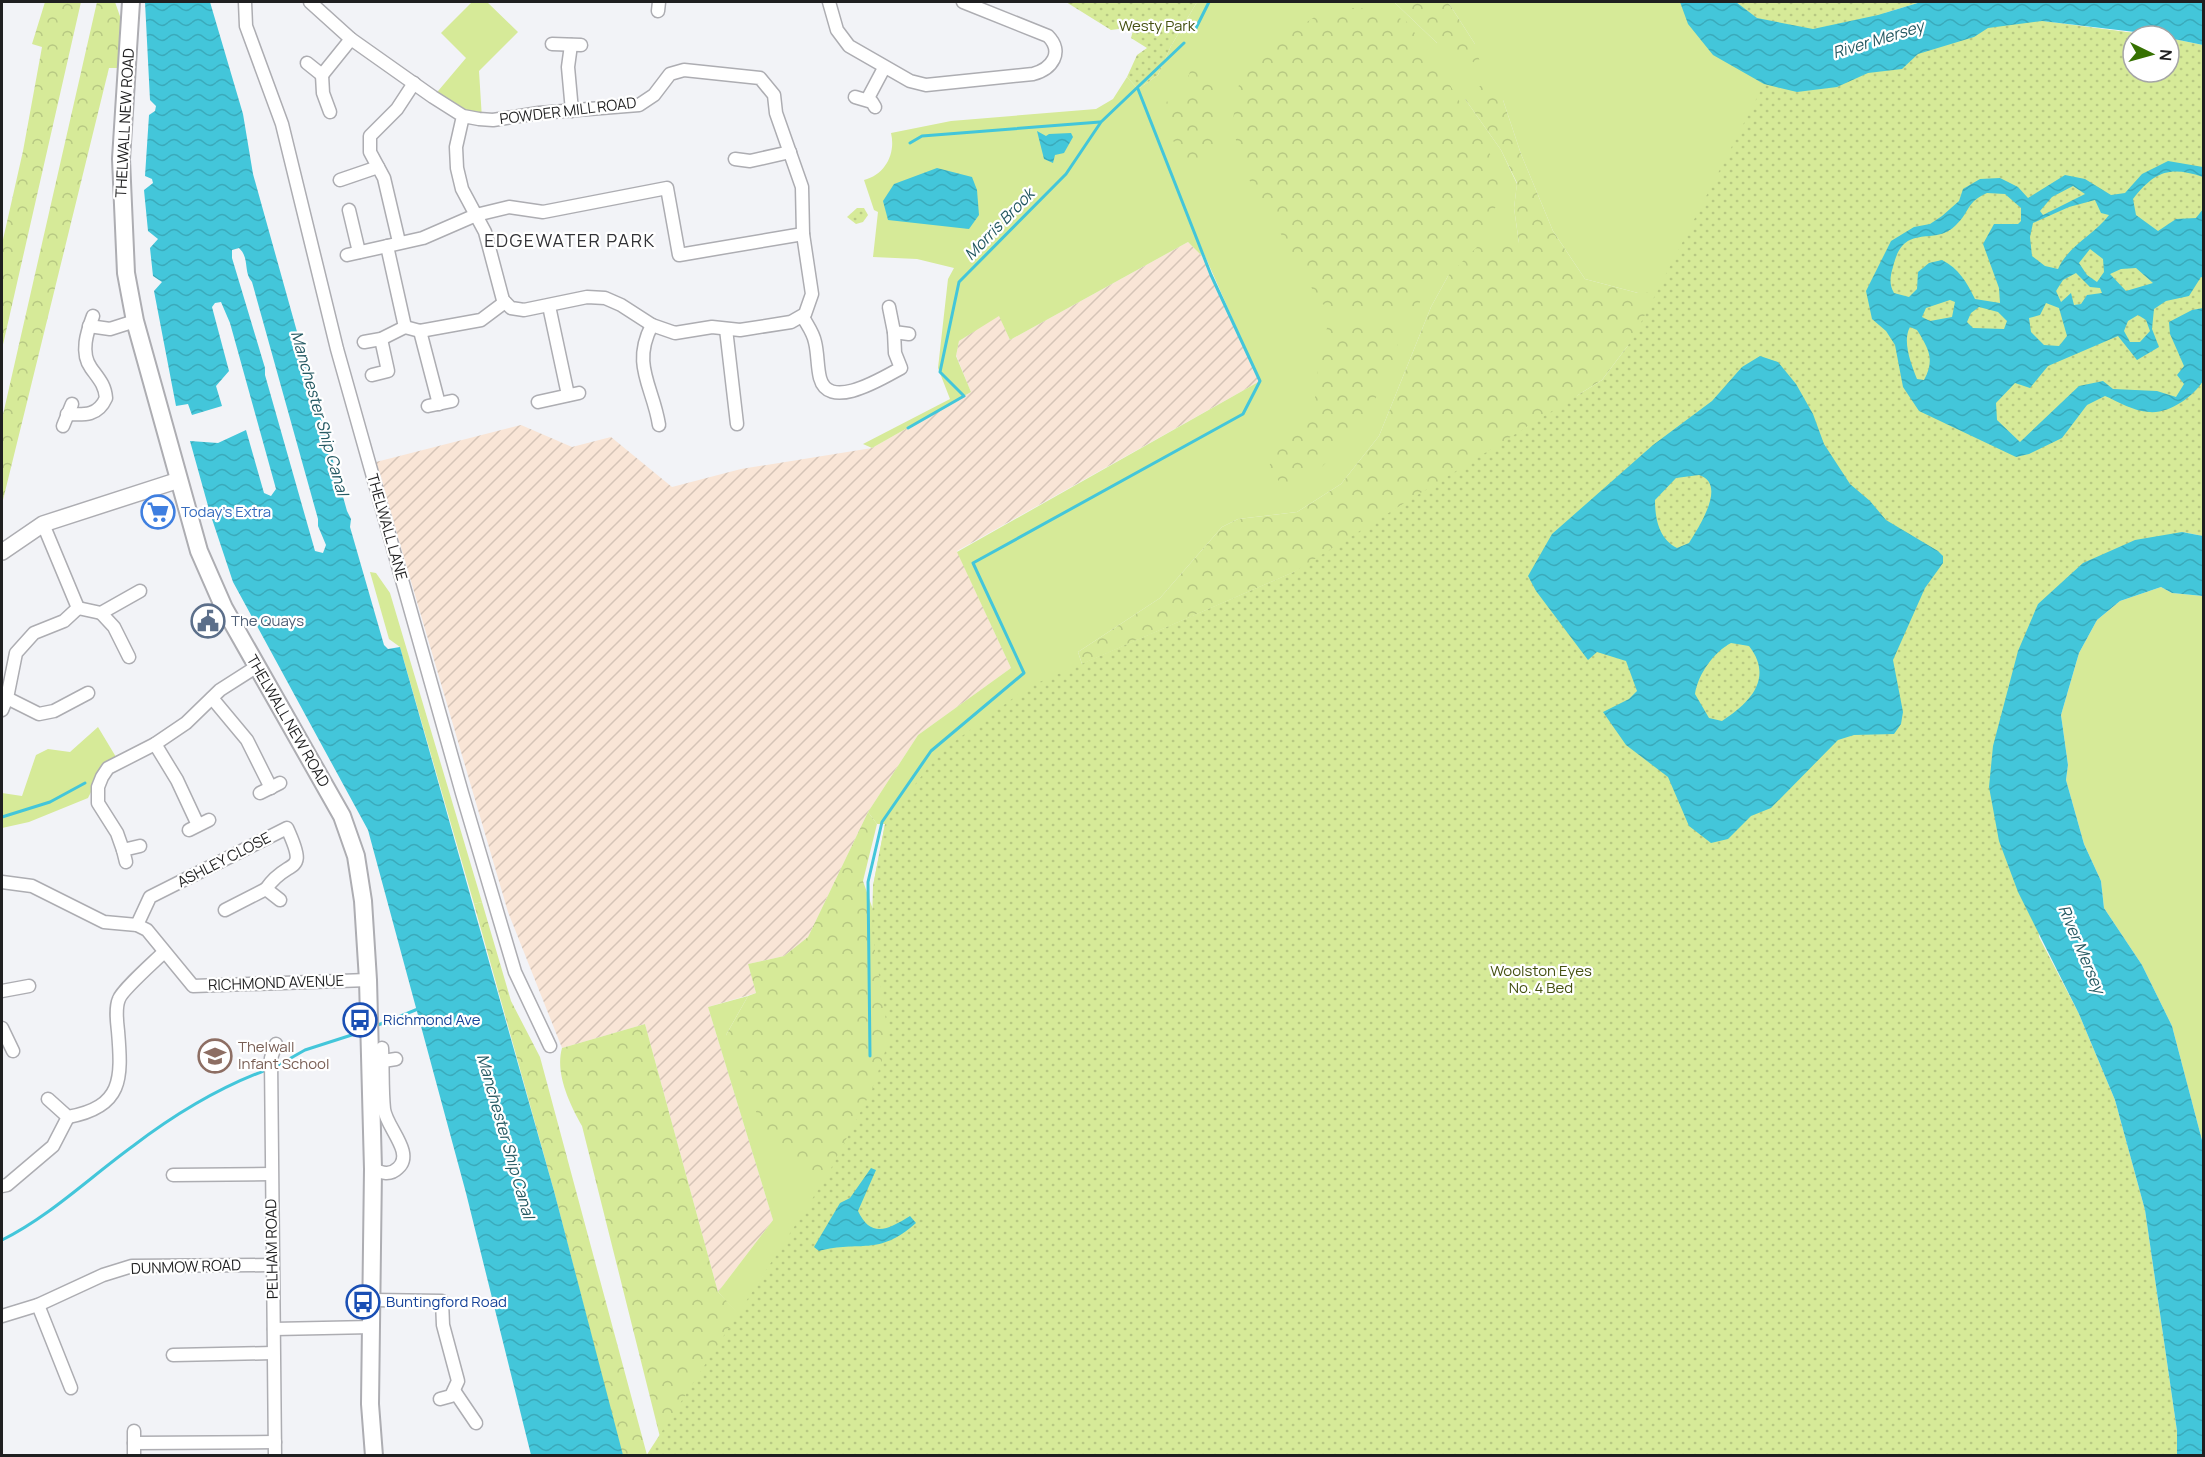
<svg xmlns="http://www.w3.org/2000/svg" width="2205" height="1457" viewBox="0 0 2205 1457" font-family="Manrope,sans-serif">
	<style>
		.industrial { fill: url(#industrial-furrows) }
		.grass { fill: #d6ea98; fill-rule: evenodd }
		.forest { fill: url(#forest-crowns) }
		.park { fill: url(#park-dots) }
		.water { fill: url(#water-waves); fill-rule: evenodd }
		.lines { fill: none; stroke-linecap: round; stroke-linejoin: round }
		.stream { stroke: #43c6da; stroke-width: 3 }
		.minor-casing { stroke: #adadb2; stroke-width: 15 }
		.tertiary-casing { stroke: #adadb2; stroke-width: 18 }
		.secondary-casing { stroke: #adadb2; stroke-width: 20 }
		.minor { stroke: #fff; stroke-width: 12 }
		.tertiary { stroke: #fff; stroke-width: 15 }
		.secondary { stroke: #fff; stroke-width: 16 }
		.labels { text-anchor: middle; stroke-width: 4.5; stroke-linejoin: round; paint-order: stroke }
		.park-label { font-size: 15px; fill: #455112; stroke: #fff }
		.street-label { font-size: 15px; fill: #1f1f20; stroke: #fff }
		.shop-label { font-size: 15px; fill: #366cbe; stroke: #fff; text-anchor: start }
		.service-label { font-size: 15px; fill: #4e5e75; stroke: #fff; text-anchor: start }
		.transit-label { font-size: 15px; fill: #164399; stroke: #fff; text-anchor: start }
		.education-label { font-size: 15px; fill: #785e54; stroke: #fff; text-anchor: start }
		.water-label { font-size: 16px; font-style: italic; fill: #245962; stroke: #fff }
		.quarter-label { font-size: 18px; letter-spacing: 1.5px; fill: #323236; stroke: #fff }
	</style>
	<defs>
		<pattern id="industrial-furrows" width="10" height="10" patternUnits="userSpaceOnUse" patternTransform="scale(1.5)"><rect width="10" height="10" fill="#f9e5d6"/><path d="M-1 1l2-2M0 10L10 0M9 11l2-2" fill="none" stroke="#d5c4b7"/></pattern>
		<pattern id="forest-crowns" width="20" height="18" patternUnits="userSpaceOnUse" patternTransform="scale(1.5)"><rect width="20" height="18" fill="#d6ea98"/><path d="M2 6a3 3 0 1 1 6 0M12 15a3 3 0 1 1 6 0" fill="none" stroke="#b7c883"/></pattern>
		<pattern id="park-dots" width="8" height="8" patternUnits="userSpaceOnUse" patternTransform="scale(1.5)"><rect width="8" height="8" fill="#d6ea98"/><path d="M2 2h.1M6 6h.1" fill="none" stroke="#b7c883" stroke-width="1.8" stroke-linecap="round"/></pattern>
		<pattern id="water-waves" width="16" height="10" patternUnits="userSpaceOnUse" patternTransform="scale(1.5)"><rect width="16" height="10" fill="#43c6da"/><path d="M0 5q4-4 8 0t8 0" fill="none" stroke="#3aaabb"/></pattern>
	</defs>
	<rect width="100%" height="100%" fill="#f2f3f7"/>
	<path class="industrial" d="M1188,242L1202,256L1260,381L957,551L1011,668L918,735L868,812L808,937L784,956L748,964L756,993L708,1007L773,1220L718,1292L645,1024L562,1048L508,912L376,462L521,425L572,447L611,437L672,487L741,469L872,448L971,392L956,355L959,341L999,315L1010,340Z"/>
	<g class="grass">
		<path d="M472,2H487L518,32L479,71L482,119L433,97L466,58L441,33Z"/>
		<path d="M1197,2H1394L1437,43L1475,44L1448,2H1680L2042,21L2156,36H2133V72H2169V38L2177,87L1710,264L905,1063L774,1259L660,1437L738,1314L718,1292L773,1220L708,1007L748,996L726,1035L872,1090L873,886L885,824H877L868,812L918,735L1011,668L957,552L1260,381L1194,231L1202,256L1188,242L1010,340L999,316L959,341L956,356L971,392L872,448L863,444L950,399L938,368L948,279L954,268L917,259L873,257L878,212L874,210L864,180C885,175 896,154 891,133L951,121L1096,109L1113,99L1127,77L1138,89L1158,75L1171,46ZM1465,99L1503,100L1521,154L1553,231L1585,279L1638,293L1294,572L1082,664L1078,652L1160,598L1222,527L1238,519L1297,512L1341,484L1379,436L1431,307L1448,276L1519,243L1514,208L1517,184L1501,150Z"/>
		<path d="M370,572L376,573L390,593L482,902L474,904L400,647L389,639Z"/>
		<path d="M2161,587L2172,593L2203,596V1144L2172,1026L2142,965L2104,908L2101,881L2084,844L2066,780L2068,765L2061,715L2079,653L2097,620L2120,601Z"/>
		<path d="M98,727L116,757L102,770L88,798L29,822L2,828V793L22,796L36,755L48,749L70,752Z"/>
	</g>
	<g class="forest">
		<path d="M45,2H81L2,349V244L23,151L42,47L32,44Z"/>
		<path d="M97,2H115L122,22L121,68H109L2,504V419Z"/>
		<path d="M1394,2H1448L1475,44L1481,66L1437,43Z"/>
		<path d="M1350,8L1378,9L1406,21L1439,66L1498,168L1501,194L1493,213L1473,236L1437,265L1427,280L1418,308L1328,306L1319,303L1299,262L1257,197L1240,159L1233,126L1235,95L1243,75L1280,40L1316,16Z"/>
		<path d="M1193,64L1216,65L1213,94L1218,150L1214,157L1190,160L1179,151V143L1172,141L1175,124L1161,119L1168,98H1180Z"/>
		<path d="M1487,80L1503,100L1521,154L1553,231L1585,279L1638,293L1657,292L1632,340L1602,380L1294,572L1082,664L1078,652L1160,598L1222,527L1238,519L1297,512L1341,484L1379,436L1431,307L1448,276L1481,243H1519L1514,208L1517,183L1501,150L1465,99Z"/>
		<path d="M1329,322L1401,328L1395,356L1369,413L1350,437L1318,471L1282,486L1269,466L1280,447L1300,430L1314,407L1320,349Z"/>
		<path d="M868,812L877,824L863,881L878,924L889,1040L872,1090L827,1176L801,1166L770,1147L726,1035L748,996L756,993L748,964L784,956L808,937Z"/>
		<path d="M482,902L511,1001L540,1057L647,1455H623L621,1451L554,1191L474,904Z"/>
		<path d="M645,1024L718,1292L739,1314L660,1437L582,1126C569,1103 555,1073 562,1048Z"/>
	</g>
	<g class="park">
		<path d="M1066,2H1197L1171,46L1158,75L1138,89L1127,77L1137,55L1147,48L1131,38L1134,27L1111,30Z"/>
		<path d="M1736,2H1921L1878,15L1813,29L1757,18Z"/>
		<path d="M2042,21L2156,36H2133V72H2169V38L2203,45V536L2182,532L2038,604L2039,937L2079,1014L2115,1100L2145,1210L2177,1431V1455L646,1456L827,1176L872,1090L889,1040L872,931L873,886L885,824L939,753L1028,687L1294,572L1602,380L1632,340L1764,84L1797,92L1837,87L1868,73L1901,69L1917,54L1974,37L1988,28Z"/>
		<path d="M857,208H864L868,215L863,222L856,224L847,217Z"/>
	</g>
	<g class="water">
		<path d="M145,2H210L243,114L253,174L347,511L351,519L350,527L384,645L388,649L400,647L554,1191L623,1455H531L466,1193L368,830L233,582L210,513L190,441L218,443L246,430L264,493L271,496L276,489L230,323L221,302L215,303L212,307L229,371L216,386L222,406L192,415L188,404L176,406L154,291L162,282L153,276L150,248L158,239L148,231L144,190L153,183L152,179L145,176L149,115L155,111L156,106L150,100ZM239,248C250,258 243,272 252,282L318,519V526L326,545L323,553L315,551L265,375V368L232,258V250Z"/>
		<path d="M1680,2H1736L1757,18L1813,29L1878,15L1921,2H2203V45L2169,38V36L2042,21L1988,28L1974,37L1918,54L1902,69L1868,73L1837,87L1797,92L1764,84L1713,55L1688,24Z"/>
		<path d="M1037,131L1046,136L1049,134L1071,133L1073,137L1064,153L1055,155L1053,163L1044,159Z"/>
		<path d="M2168,161L2203,167V177C2170,166 2155,171 2133,199L2136,215L2158,231L2176,219L2196,218L2203,209L2204,278L2201,277L2189,296L2166,301L2154,309L2152,329L2159,347L2137,360L2118,336L2048,366L2030,388L2015,383L1996,403L1997,420L2020,442L2079,386L2103,381L2113,389L2157,391L2176,397L2184,384L2177,375L2184,366L2170,334L2169,322L2192,310L2203,308V381C2193,397 2169,414 2149,412C2133,411 2119,402 2105,396L2087,405L2062,438L2029,454L2016,457L1919,411L1903,387L1895,345L1886,331L1872,319L1866,291L1891,241L1914,227L1930,224L1942,216L1959,201L1963,189L1980,179L2000,178L2018,187L2028,198L2065,175L2085,179L2111,195L2125,193L2142,174ZM2073,186L2085,194L2043,215L2040,211L2052,197ZM1987,193L2005,194L2021,208V221L2018,224H1994L1983,244L1999,288L2000,303L1975,299C1966,281 1959,269 1942,260L1929,263L1918,272L1917,289L1909,297L1894,293C1889,284 1890,277 1893,267C1904,220 1934,248 1956,225C1970,212 1966,202 1987,193ZM2095,200L2101,213L2109,215C2094,235 2068,246 2058,269L2045,266L2032,256L2030,237L2033,223L2069,207ZM2090,249L2103,259L2104,272L2097,282L2087,275L2079,263ZM2136,268L2153,283L2126,291L2110,274L2121,269ZM2076,273L2090,287L2100,288L2102,293L2087,295L2081,304L2074,305L2071,293L2061,302L2056,291L2063,280ZM1950,300L1955,302L1952,317L1930,321L1922,317L1926,308ZM2046,303L2059,308L2067,336L2059,346L2044,345L2031,332L2029,318L2040,315ZM1979,307L1998,312L2007,321L2004,329L1973,328L1967,322L1971,313ZM2138,315L2146,320L2150,331L2140,342H2130L2124,331L2128,321ZM1910,327L1917,330C1929,349 1935,360 1924,380L1917,379C1911,364 1902,341 1910,327Z"/>
		<path d="M937,168L972,177L977,190L979,215L969,229L888,220L883,201L894,184Z"/>
		<path d="M1760,356L1778,362L1796,384L1813,414L1824,444L1850,484L1870,501L1886,520L1938,551L1943,556V563L1925,588L1893,660L1903,712L1901,724L1894,734L1854,735L1838,740L1771,808L1751,816L1728,839L1711,843L1689,826L1668,777L1626,745L1603,712L1629,699L1637,691L1626,661L1597,652L1588,660L1536,591L1528,576L1552,534L1653,445L1712,401L1742,367ZM1699,475C1728,484 1698,528 1689,543L1677,548C1659,539 1655,519 1655,500L1676,478ZM1731,643L1749,646C1774,678 1750,703 1722,721L1709,718L1695,694C1698,674 1714,652 1731,643Z"/>
		<path d="M2182,532L2203,536V596L2172,593L2161,587L2120,601L2097,620L2079,653L2061,715L2068,765L2066,780L2084,844L2101,881L2104,908L2142,965L2172,1026L2203,1144V1456L2177,1455V1431L2145,1210L2115,1100L2079,1014L2018,892L1999,841L1989,787L1993,746L2018,651L2038,604L2083,563L2135,540Z"/>
		<path d="M871,1168L876,1170L858,1211C871,1239 889,1229 910,1216L916,1223C878,1257 860,1240 819,1251L814,1247L840,1203L850,1198Z"/>
	</g>
	<g class="lines">
		<g class="stream">
			<path d="M1195,30L1209,2"/>
			<path d="M910,143L922,136L1100,122"/>
			<path d="M908,428L964,396L940,372L959,282L1066,174L1101,122L1184,43"/>
			<path d="M2,817L50,802L85,783"/>
			<path d="M378,1025L418,1009"/>
			<path d="M870,1056L868,882L882,822L931,751L1024,673L973,563L1243,414L1260,381L1211,275L1138,89"/>
			<path d="M275,1067L305,1050L361,1032"/>
			<path d="M2,1240C50,1216 89,1178 133,1146C175,1114 219,1087 269,1069"/>
		</g>
		<g class="minor-casing">
			<g id="minor">
				<path d="M245,2L246,26L282,124L337,349L462,793L515,972L550,1046"/>
				<path d="M310,2L351,39L433,97L463,116L479,119L493,120L539,113L639,105L654,95L670,74L684,70L760,78L774,95L776,113L802,187L803,234L812,294L805,314L791,322L740,330L712,327L675,333L652,325L621,305L605,298L587,297L524,310L511,308L503,300L485,232L462,189L457,168L456,147L463,116"/>
				<path d="M829,2L837,30L849,46L910,81L926,85L1033,74C1052,69 1064,52 1048,36L963,2"/>
				<path d="M658,11L659,2"/>
				<path d="M552,44L581,45"/>
				<path d="M571,45L568,67L572,111"/>
				<path d="M307,63L322,75L351,39"/>
				<path d="M322,75L323,93L330,112"/>
				<path d="M855,97L872,102L875,107"/>
				<path d="M867,100L884,68"/>
				<path d="M735,159L750,161L790,152"/>
				<path d="M340,180L378,167"/>
				<path d="M349,210L359,252"/>
				<path d="M399,242L384,178L370,152V136L397,109L414,83"/>
				<path d="M387,246L405,327"/>
				<path d="M347,255L423,238L476,215L509,207L543,212L667,188L679,255L803,234"/>
				<path d="M549,306L568,395"/>
				<path d="M889,307L894,332L909,334"/>
				<path d="M803,317C807,325 813,332 815,342C818,354 817,366 820,378C829,412 884,377 901,368L895,353L894,332"/>
				<path d="M652,325C631,365 653,386 659,425"/>
				<path d="M89,326L110,329L135,321"/>
				<path d="M726,329L737,424"/>
				<path d="M420,331L439,404"/>
				<path d="M364,342L381,339L405,327L420,331L481,320L505,302"/>
				<path d="M372,375L388,371L381,339"/>
				<path d="M538,402L579,393"/>
				<path d="M428,406L452,401"/>
				<path d="M67,414C85,415 98,416 106,398C105,385 99,379 91,368C80,353 87,332 93,316"/>
				<path d="M63,426L72,404"/>
				<path d="M78,608L101,613L140,591"/>
				<path d="M101,613L114,627L129,657"/>
				<path d="M7,698L39,714L54,711L88,693"/>
				<path d="M212,698L247,740L271,788"/>
				<path d="M2,710L7,698L16,653L34,633L64,621L78,608L43,524"/>
				<path d="M155,744L177,780L198,825"/>
				<path d="M260,793L280,783"/>
				<path d="M189,830L209,820"/>
				<path d="M123,850L117,833L98,803V787L102,777L108,768L155,744L186,723L220,690L256,667"/>
				<path d="M126,862L123,850L140,846"/>
				<path d="M2,882L32,886L104,922L137,925L147,930L193,986L368,980"/>
				<path d="M225,910L266,889L280,900"/>
				<path d="M137,925L150,897L287,828C310,878 288,856 266,889"/>
				<path d="M2,991L29,986"/>
				<path d="M2,1028L13,1051"/>
				<path d="M383,1061L396,1059"/>
				<path d="M48,1099L68,1117C123,1107 122,1079 118,1031C117,1022 115,1008 119,999C122,990 155,961 164,952"/>
				<path d="M373,1169C382,1173 390,1176 398,1168C415,1153 386,1127 384,1109C382,1089 383,1069 382,1048"/>
				<path d="M173,1175L271,1174"/>
				<path d="M2,1186L7,1185L53,1146L68,1117"/>
				<path d="M373,1300L442,1301L443,1325L458,1381L451,1396L440,1399"/>
				<path d="M38,1305L71,1388"/>
				<path d="M2,1316L38,1305L103,1275L132,1266L272,1265"/>
				<path d="M274,1329L372,1327"/>
				<path d="M173,1355L273,1353"/>
				<path d="M455,1392L476,1423"/>
				<path d="M134,1431V1456"/>
				<path d="M134,1443L275,1442"/>
				<path d="M275,1456L271,1058L276,1044"/>
			</g>
		</g>
		<g class="tertiary-casing">
			<path id="tertiary" d="M2,552L43,524L179,480"/>
		</g>
		<g class="secondary-casing">
			<path id="secondary" d="M131,2L121,159L126,273L135,321L199,551L224,608L342,816L356,856L363,901L368,980L373,1169L370,1404L374,1456"/>
		</g>
		<use href="#minor" class="minor"/>
		<use href="#tertiary" class="tertiary"/>
		<use href="#secondary" class="secondary"/>
	</g>
	<defs>
		<g id="supermarket-ring" transform="scale(1.725)"><circle r="9.5" fill="#fff" stroke="#3f7fe0" stroke-width="1.5"/><path d="M-6-5.5h2.5l.6 2H6L4.5 2H-2.5L-4.4-4H-6ZM-1.5 3.2a1.3 1.3 0 1 0 .1 0ZM3 3.2a1.3 1.3 0 1 0 .1 0Z" fill="#3f7fe0"/></g>
		<g id="civic-ring" transform="scale(1.725)"><circle r="9.5" fill="#fff" stroke="#5c6f8a" stroke-width="1.5"/><path d="M-.6-6.5H3V-4.5H.6V-3L4-1V1h2V6H-6V1h2V-1L-.6-3ZM-1.2 2.5V6h2.4V2.5Z" fill="#5c6f8a"/></g>
		<g id="bus-ring" transform="scale(1.725)"><circle r="9.5" fill="#fff" stroke="#1a4fb4" stroke-width="1.5"/><path d="M-5-6H5V4H4V6H2V4H-2V6H-4V4H-5ZM-3.5-4V0h7V-4ZM-3.5 1.2v1.5H-2V1.2ZM2 1.2v1.5H3.5V1.2Z" fill="#1a4fb4"/></g>
		<g id="school-ring" transform="scale(1.725)"><circle r="9.5" fill="#fff" stroke="#8d6e63" stroke-width="1.5"/><path d="M0-5L7-2L0 1L-7-2ZM-4 1L0 2.5L4 1V4Q0 6-4 4Z" fill="#8d6e63"/></g>
	</defs>
	<g fill-rule="evenodd">
		<use href="#supermarket-ring" x="158" y="512"/>
		<use href="#civic-ring" x="208" y="621"/>
		<use href="#bus-ring" x="360" y="1020"/>
		<use href="#school-ring" x="215" y="1056"/>
		<use href="#bus-ring" x="363" y="1302"/>
	</g>
	<g class="labels">
		<g class="park-label">
			<text x="1157" y="31">Westy Park</text>
			<text x="1541" y="976">Woolston Eyes<tspan x="1541" dy="17">No. 4 Bed</tspan></text>
		</g>
		<g class="street-label">
			<text transform="translate(568 111) rotate(-7)" y="5">POWDER MILL ROAD</text>
			<text transform="translate(125 123) rotate(-87)" y="5">THELWALL NEW ROAD</text>
			<text transform="translate(387 527) rotate(74)" y="5">THELWALL LANE</text>
			<text transform="translate(288 721) rotate(60)" y="5">THELWALL NEW ROAD</text>
			<text transform="translate(224 860) rotate(-27)" y="5">ASHLEY CLOSE</text>
			<text transform="translate(276 983) rotate(-2)" y="5">RICHMOND AVENUE</text>
			<text transform="translate(272 1249) rotate(-91)" y="5">PELHAM ROAD</text>
			<text transform="translate(186 1267) rotate(-2)" y="5">DUNMOW ROAD</text>
		</g>
		<g class="shop-label">
			<text x="181" y="517">Today's Extra</text>
		</g>
		<g class="service-label">
			<text x="231" y="626">The Quays</text>
		</g>
		<g class="transit-label">
			<text x="383" y="1025">Richmond Ave</text>
			<text x="386" y="1307">Buntingford Road</text>
		</g>
		<g class="education-label">
			<text x="238" y="1052">Thelwall<tspan x="238" dy="17">Infant School</tspan></text>
		</g>
		<g class="water-label">
			<text transform="translate(1878 39) rotate(-17)" y="6">River Mersey</text>
			<text transform="translate(999 224) rotate(-46)" y="6">Morris Brook</text>
			<text transform="translate(320 413) rotate(74)" y="6">Manchester Ship Canal</text>
			<text transform="translate(2082 949) rotate(67)" y="6">River Mersey</text>
			<text transform="translate(506 1136) rotate(74)" y="6">Manchester Ship Canal</text>
		</g>
		<g class="quarter-label">
			<text x="570" y="247">EDGEWATER PARK</text>
		</g>
	</g>
	<rect width="2205" height="1457" fill="none" stroke="#1f1f20" stroke-width="6"/>
	<g transform="translate(2151 54) rotate(95)"><circle r="28" fill="#ffffff" stroke="#a5a5a6" stroke-width="1.5"/>
	<path d="M0-4.5L10 22L0 15L-10 22Z" fill="#367101"/>
	<text y="-9" font-size="16" font-weight="bold" text-anchor="middle" fill="#1f1f20">N</text>
	</g>
</svg>
